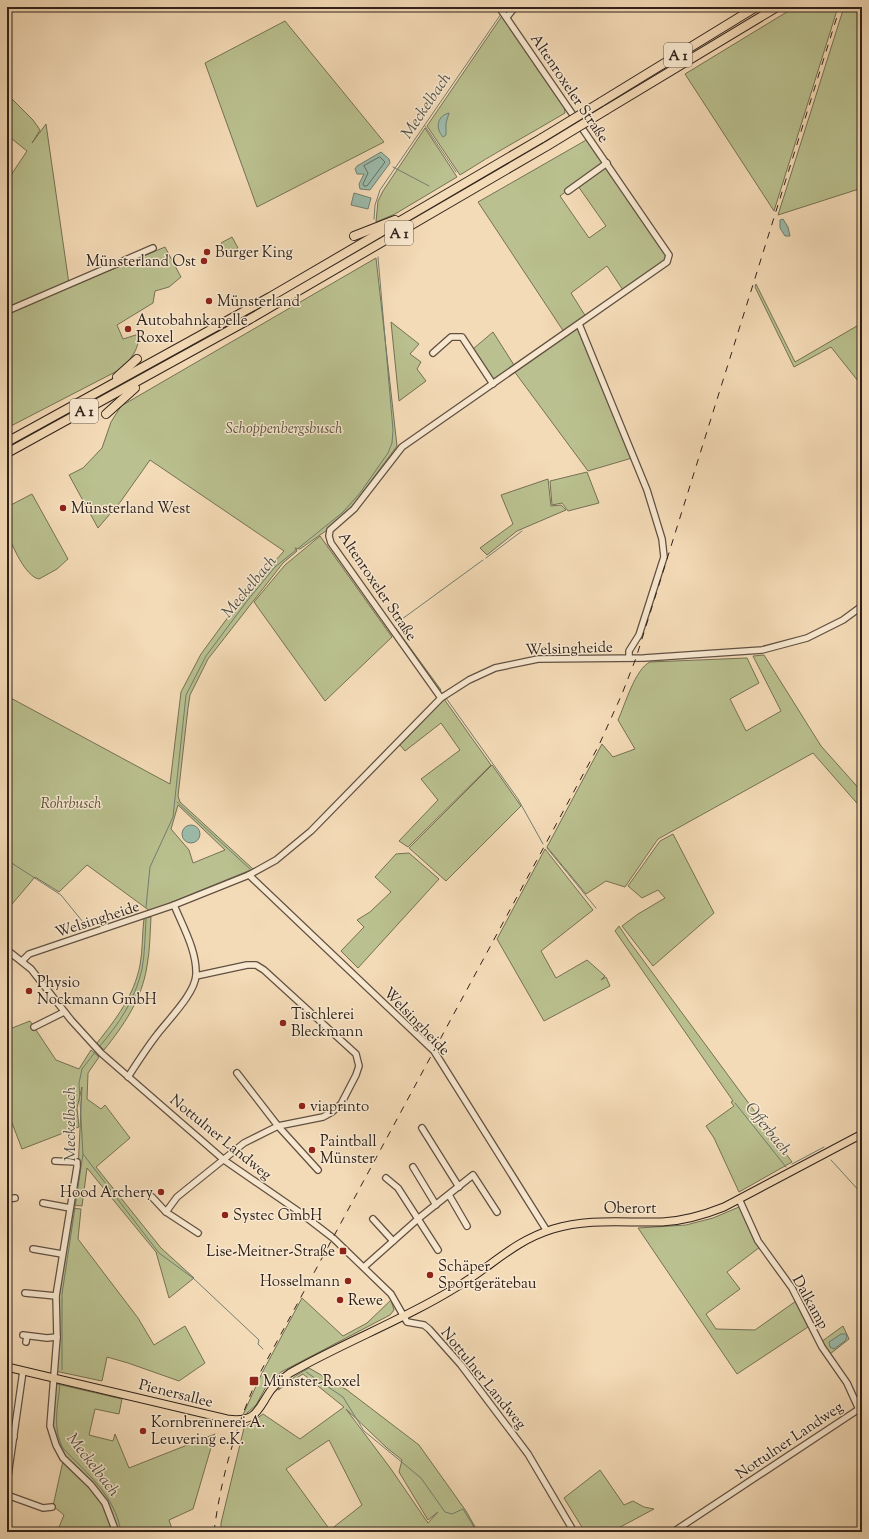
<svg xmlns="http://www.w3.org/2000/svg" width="869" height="1539" viewBox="0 0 869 1539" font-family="'Sorts Mill Goudy',serif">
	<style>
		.green { fill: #bac08f; stroke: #757155; fill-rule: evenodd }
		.water { fill: #9cbbab; stroke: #717e71 }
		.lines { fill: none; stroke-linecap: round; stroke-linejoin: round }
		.shore { stroke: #666e63; stroke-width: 1 }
		.stream { stroke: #717e71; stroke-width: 1 }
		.minor-casing { stroke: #615042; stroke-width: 8 }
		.major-casing { stroke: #30221b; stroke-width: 9 }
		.highway-casing { stroke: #30221b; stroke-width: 10 }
		.minor { stroke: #f8e8d0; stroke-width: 5.5 }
		.major { stroke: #f4dbb7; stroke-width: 7 }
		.highway { stroke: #f4dbb7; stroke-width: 8 }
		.rail { stroke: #30221b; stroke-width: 1; stroke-dasharray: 7 7; stroke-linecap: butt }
		.highway-bridge-casing { stroke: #30221b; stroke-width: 10; stroke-linecap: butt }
		.highway-bridge { stroke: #f4dbb7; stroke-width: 8 }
		.poi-dot { fill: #8f2418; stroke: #f8e8d0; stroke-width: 1.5 }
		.labels { text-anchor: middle; stroke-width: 3; stroke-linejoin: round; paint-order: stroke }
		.shield { fill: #f8e8d0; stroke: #6c5d51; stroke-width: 1 }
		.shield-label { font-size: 14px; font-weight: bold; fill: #30221b }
		.street-label { font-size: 15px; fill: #30221b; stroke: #f8e8d0 }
		.poi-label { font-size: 15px; fill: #30221b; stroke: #f8e8d0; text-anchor: start }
		.park-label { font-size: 15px; font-style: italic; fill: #59513e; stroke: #f8e8d0 }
		.water-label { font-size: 16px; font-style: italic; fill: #505046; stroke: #f8e8d0 }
	</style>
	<rect width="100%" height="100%" fill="#f4dbb7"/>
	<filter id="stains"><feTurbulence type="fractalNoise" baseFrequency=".005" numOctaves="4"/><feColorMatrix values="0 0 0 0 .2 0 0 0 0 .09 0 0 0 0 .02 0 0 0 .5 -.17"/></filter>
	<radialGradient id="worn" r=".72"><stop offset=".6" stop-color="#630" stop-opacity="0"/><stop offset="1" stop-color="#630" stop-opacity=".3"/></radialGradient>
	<g class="green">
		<path d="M795,7H838L774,211L685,74Z"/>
		<path d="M844,7H862V188L778,215Z"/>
		<path d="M502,16L564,106L565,113C530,134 494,153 460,175L427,126Z"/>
		<path d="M285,21L384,142L257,207L205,63Z"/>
		<path d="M7,94L33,120L40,130L32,143L46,124L69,284L71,287L165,247L181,277L169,287L155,291L153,303L117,325L123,339L139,334C139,349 132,358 121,369L7,428V181L27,151L7,135Z"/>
		<path d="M425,128L457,177L395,214L376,222L378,201L383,191Z"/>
		<path d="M588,139L604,163L560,196L589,238L606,226L578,186L606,166L666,255L664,262L623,290L607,266L571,293L586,317L564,332L478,202Z"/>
		<path d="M232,237L238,248L227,254L221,243Z"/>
		<path d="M376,258L397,446L351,508L330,528L300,549L295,548L297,551L283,563L208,659L190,695L188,708L178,796L180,802L253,869L150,911L87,865L59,892L35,877L7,910V696L170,784L181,692L201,654L242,598L284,551L150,460L121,501L98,528L69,475L83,468L102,448L111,422L121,406ZM178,805L225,850L193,863L189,850L171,829Z"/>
		<path d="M756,284L795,362L862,323V386L831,347L794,367L755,287Z"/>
		<path d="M391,322L419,344L410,354L421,362L417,369L426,381L399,401Z"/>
		<path d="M579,327L632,458L588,471L514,371Z"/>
		<path d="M493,332L514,365L492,380L473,349Z"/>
		<path d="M587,472L599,503L568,511L562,503L552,505L550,481Z"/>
		<path d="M548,479L551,506L561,505L566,510L517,531L487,555L480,548L513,524L501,495Z"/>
		<path d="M32,494L68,559L57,569L39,579C26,577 11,545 8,532C6,524 7,515 7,507Z"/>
		<path d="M320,536L392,637L325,701L254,602L285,565Z"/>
		<path d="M395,627L441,690L439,691L393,628Z"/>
		<path d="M764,655L821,746L862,792V809L813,753L658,839L625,887L606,881L586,894L547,847L602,744L613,757L635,749L618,720C625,705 635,669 650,662L747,658L759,683L730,699L746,731L781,711L753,656Z"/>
		<path d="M444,699L491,765L408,847L399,841L438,800L421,779L460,750L441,723L405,751L400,745Z"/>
		<path d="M492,765L521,806L446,881L409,848Z"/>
		<path d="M673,834L714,913L653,966L622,926L638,914L665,898L658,890L642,898L628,886L660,841Z"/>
		<path d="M545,849L593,910L541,951L556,978L587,960L605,976L601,980L606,977L610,986L544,1021L497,939Z"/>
		<path d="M409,853L439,879L358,968L341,951L364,927L357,920L370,912L391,892L375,877L396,854Z"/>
		<path d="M151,917C150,933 150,950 147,966C142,999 124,1025 104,1050L97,1043C116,1019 134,996 140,965C143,949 142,933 144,918Z"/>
		<path d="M619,926L629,941L792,1162L739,1192L714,1138L706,1126L734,1106L731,1102L733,1101L615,931Z"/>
		<path d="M30,1021L56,1060L79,1069L91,1050L99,1057L88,1073L87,1099L101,1109L105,1105L130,1138L96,1167L161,1248L194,1278L169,1298L156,1252L87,1168L82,1206L73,1205L78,1171L82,1087L77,1108L79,1127L22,1149L7,1110V1067L8,1082L9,1070L7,1062L9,1060L7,1061V1030Z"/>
		<path d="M739,1207L760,1247L727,1272L740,1289L706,1314L716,1329L755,1330L796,1301L808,1327L737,1374L638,1228L686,1225L713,1218Z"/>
		<path d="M70,1208L81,1209L78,1239L138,1318L154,1345L185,1326L205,1363L179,1381L128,1363L107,1357L102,1381L55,1371L59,1296Z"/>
		<path d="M302,1298L343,1336L367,1323L391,1300L394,1310L390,1315L281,1372L267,1385L256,1405L247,1413L248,1416L242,1417L262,1373Z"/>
		<path d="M843,1326L849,1339L830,1354L821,1342Z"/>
		<path d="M309,1368L347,1390L419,1445L466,1511L478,1532H221V1523L244,1428L263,1414L300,1439L344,1407L303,1374L278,1390L297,1375ZM346,1409L387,1448L402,1460L399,1472L428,1520L438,1512L428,1523L391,1469ZM329,1440L362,1505L330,1530L286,1469Z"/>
		<path d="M53,1383L122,1399L119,1414L95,1409L89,1435L113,1441L115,1434L129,1468L215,1434L193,1509L169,1520L173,1532H166L164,1527L149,1532H118L112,1514L60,1451L51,1426Z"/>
		<path d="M63,1461L88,1483L104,1505L114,1532H57L64,1515L53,1506Z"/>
		<path d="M600,1470L624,1505L633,1501L644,1507L654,1509L611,1532H585L564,1498Z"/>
	</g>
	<g class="water">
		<path d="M449,113L446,123V135L443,137C435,128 437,116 449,113Z"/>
		<path d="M381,152L389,159L390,163L370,190L360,189L359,184L364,174H357L355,169L357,166Z"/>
		<path d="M354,193L371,198L368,209L351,205Z"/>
		<path d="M783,219L788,227L790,236H785L780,228V220Z"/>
		<circle cx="191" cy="834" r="9"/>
		<path d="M841,1334H846L847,1337L845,1341L834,1349L830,1347L829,1342Z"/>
	</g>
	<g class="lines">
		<path class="shore" d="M380,157L385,162L367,186H364L363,184L368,173L364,166Z"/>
		<g class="stream">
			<path d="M425,126L456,172"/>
			<path d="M393,167L429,186"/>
			<path d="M374,219L375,205L380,190L501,14"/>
			<path d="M486,558L522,531"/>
			<path d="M398,622L483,560"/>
			<path d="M393,625L441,692"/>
			<path d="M446,698L518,799L543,844"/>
			<path d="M177,802L250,869"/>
			<path d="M547,848L596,908"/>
			<path d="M7,860L61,895L87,927"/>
			<path d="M146,907L150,867L173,817L186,695L206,656L247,601L275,567L343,512L360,493L388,453L392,443L393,430L378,257"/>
			<path d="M99,1047C119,1024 135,1000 142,969C145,953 145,935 146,919"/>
			<path d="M735,1103L786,1167"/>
			<path d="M83,1154L159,1253L193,1278L259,1340L258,1344L263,1349"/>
			<path d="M831,1160L862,1194"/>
			<path d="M792,1164L824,1147"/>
			<path d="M62,1370V1294L83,1154L79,1083L82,1069L96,1051"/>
			<path d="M306,1372L343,1397L364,1431L421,1478L445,1512L452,1514L463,1509L477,1532"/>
			<path d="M60,1384C58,1406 52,1428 63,1448C87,1474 115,1495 121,1532"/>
			<path d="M153,1532L165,1528L167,1532"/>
		</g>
		<g class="minor-casing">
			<g id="minor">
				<path d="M507,17L515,7"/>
				<path d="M568,191L607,163"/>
				<path d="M7,311L153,248"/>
				<path d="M579,324L647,490L662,539L664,557L639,635L629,651V658"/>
				<path d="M433,353L451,337H462L493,384"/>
				<path d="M441,698L331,543L329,536L330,530L354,509L402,447L667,262L669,255L499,7"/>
				<path d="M249,875L434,1051L547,1231"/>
				<path d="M7,950L31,969L71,1020L101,1053L224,1160L298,1211L333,1238L391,1294L407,1322L424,1325L429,1329L461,1365L528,1454L574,1532"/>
				<path d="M22,961L29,954L174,905L249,875L276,860L311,831L441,698L469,680L495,668L538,659L644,658L762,650L807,638L843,620L862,606"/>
				<path d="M34,1027L64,1012"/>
				<path d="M237,1073L278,1126L318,1170"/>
				<path d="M128,1077C137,1063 146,1049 156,1036C167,1021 195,994 196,975C197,951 183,927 174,905"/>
				<path d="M422,1128L459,1187"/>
				<path d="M55,1161L77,1162V1167L56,1296L57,1337L50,1426L56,1445L63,1458L91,1485L105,1503L116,1532"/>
				<path d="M413,1167L436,1205"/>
				<path d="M386,1178L398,1188L438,1250"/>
				<path d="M449,1195L467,1226"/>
				<path d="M152,1197L166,1212L198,1233"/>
				<path d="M7,1199L15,1198"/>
				<path d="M739,1199L758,1241L792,1288L822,1347L847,1383L862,1416"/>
				<path d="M43,1203L70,1208"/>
				<path d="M166,1212L177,1197L244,1143L278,1126L323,1117L332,1112L341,1104L356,1075L359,1066L356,1054L264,970L256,965H247L196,976"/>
				<path d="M373,1219L393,1241"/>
				<path d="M33,1249L62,1254"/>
				<path d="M364,1267L419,1218L473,1175L497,1212"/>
				<path d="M25,1293L56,1296"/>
				<path d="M23,1335L47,1338L57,1337"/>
				<path d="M26,1342L27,1336"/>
				<path d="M7,1436L14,1437"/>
				<path d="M7,1483L23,1371"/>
				<path d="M7,1495L43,1508L52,1507"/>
				<path d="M673,1532L859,1409"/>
			</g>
		</g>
		<g class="major-casing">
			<path id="major" d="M7,1367L227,1419C257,1423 257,1410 271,1390C277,1383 283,1378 290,1373C346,1341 406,1319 460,1285C493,1265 514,1241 553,1229C589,1218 625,1223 662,1222C683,1221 704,1215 724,1207L862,1134"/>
		</g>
		<g class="highway-casing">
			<g id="highway">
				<path d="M601,102L756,7"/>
				<path d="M606,110L777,7"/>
				<path d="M354,236L395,220"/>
				<path d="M117,377L137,359"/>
				<path d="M106,414L135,388"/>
				<path d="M7,442L270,297L542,138"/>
				<path d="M7,453L250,319L547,146"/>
			</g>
		</g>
		<use href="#minor" class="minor"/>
		<use href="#major" class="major"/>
		<use href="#highway" class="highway"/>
		<path class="rail" d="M214,1532C221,1476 237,1422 261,1371L599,745L622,694L636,658L840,7"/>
		<g class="highway-bridge-casing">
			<g id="highway-bridge">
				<path d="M542,138L601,102"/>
				<path d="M547,146L606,110"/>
			</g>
		</g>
		<use href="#highway-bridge" class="highway-bridge"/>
	</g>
	<g class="poi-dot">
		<circle cx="207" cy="252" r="4"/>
		<circle cx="204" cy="261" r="4"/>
		<circle cx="209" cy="301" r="4"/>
		<circle cx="128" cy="329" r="4"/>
		<circle cx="63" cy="508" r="4"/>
		<circle cx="29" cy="991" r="4"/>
		<circle cx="283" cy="1023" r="4"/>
		<circle cx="302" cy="1106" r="4"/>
		<circle cx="312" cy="1150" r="4"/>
		<circle cx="161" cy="1192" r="4"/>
		<circle cx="225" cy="1215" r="4"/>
		<rect x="339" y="1247" width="8" height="8" rx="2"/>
		<circle cx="430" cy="1275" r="4"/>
		<circle cx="348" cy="1281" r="4"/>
		<circle cx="340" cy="1300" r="4"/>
		<rect x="249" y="1376" width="10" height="10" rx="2"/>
		<circle cx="143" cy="1431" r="4"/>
	</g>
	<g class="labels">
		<g class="shield">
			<rect x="664" y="43" width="28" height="24" rx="3"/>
			<rect x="385" y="221" width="28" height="24" rx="3"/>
			<rect x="70" y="399" width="28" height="24" rx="3"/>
		</g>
		<g class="shield-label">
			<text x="678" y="60">A 1</text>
			<text x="399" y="238">A 1</text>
			<text x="84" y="416">A 1</text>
		</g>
		<g class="street-label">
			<text transform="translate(570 88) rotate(56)" y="5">Altenroxeler Straße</text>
			<text transform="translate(378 586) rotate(56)" y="5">Altenroxeler Straße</text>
			<text transform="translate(569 648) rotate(-2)" y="5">Welsingheide</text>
			<text transform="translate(97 919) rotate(-18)" y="5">Welsingheide</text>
			<text transform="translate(417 1021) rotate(46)" y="5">Welsingheide</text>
			<text transform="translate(221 1137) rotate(39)" y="5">Nottulner Landweg</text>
			<text x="630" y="1213">Oberort</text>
			<text transform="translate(811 1302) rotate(61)" y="5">Dalkamp</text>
			<text transform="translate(484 1378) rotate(51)" y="5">Nottulner Landweg</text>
			<text transform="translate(176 1393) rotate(14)" y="5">Pienersallee</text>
			<text transform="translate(789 1440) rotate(-34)" y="5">Nottulner Landweg</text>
		</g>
		<g class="poi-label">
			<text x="215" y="257">Burger King</text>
			<text x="196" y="266" text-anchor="end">Münsterland Ost</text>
			<text x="217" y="306">Münsterland</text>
			<text x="136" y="325">Autobahnkapelle<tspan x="136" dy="17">Roxel</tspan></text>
			<text x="71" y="513">Münsterland West</text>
			<text x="37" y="987">Physio<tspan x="37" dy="17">Nockmann GmbH</tspan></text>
			<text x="291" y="1019">Tischlerei<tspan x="291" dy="17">Bleckmann</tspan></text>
			<text x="310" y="1111">viaprinto</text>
			<text x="320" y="1146">Paintball<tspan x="320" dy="17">Münster</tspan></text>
			<text x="153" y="1197" text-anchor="end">Hood Archery</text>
			<text x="233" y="1220">Systec GmbH</text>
			<text x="335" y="1256" text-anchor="end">Lise-Meitner-Straße</text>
			<text x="438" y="1271">Schäper<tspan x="438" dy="17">Sportgerätebau</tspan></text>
			<text x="340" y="1286" text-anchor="end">Hosselmann</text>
			<text x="348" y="1305">Rewe</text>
			<text x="263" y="1386">Münster-Roxel</text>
			<text x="151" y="1427">Kornbrennerei A.<tspan x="151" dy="17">Leuvering e.K.</tspan></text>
		</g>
		<g class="park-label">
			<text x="284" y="433">Schoppenbergsbusch</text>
			<text x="71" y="808">Rohrbusch</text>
		</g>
		<g class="water-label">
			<text transform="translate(425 105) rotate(-56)" y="6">Meckelbach</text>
			<text transform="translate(248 586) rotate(-50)" y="6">Meckelbach</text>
			<text transform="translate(69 1124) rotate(-90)" y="6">Meckelbach</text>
			<text transform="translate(769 1128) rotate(51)" y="6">Offerbach</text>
			<text transform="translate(94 1464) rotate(52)" y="6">Meckelbach</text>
		</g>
	</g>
	<rect width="869" height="1539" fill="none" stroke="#f4dbb7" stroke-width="24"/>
	<rect x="8" y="8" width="853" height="1523" fill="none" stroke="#30221b" stroke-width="2"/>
	<rect x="12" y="12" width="845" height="1515" fill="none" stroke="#30221b"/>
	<rect width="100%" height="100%" filter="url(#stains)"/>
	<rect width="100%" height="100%" fill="url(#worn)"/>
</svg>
